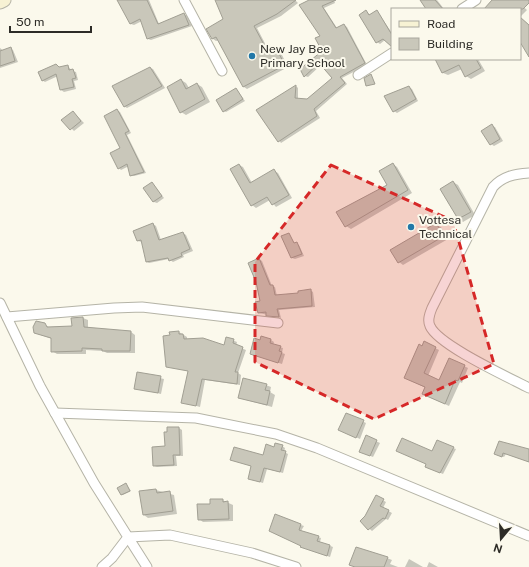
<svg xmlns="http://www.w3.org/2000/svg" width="529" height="567" viewBox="0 0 529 567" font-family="'Public Sans',sans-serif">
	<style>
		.shadow { fill: #0003 }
		.building { fill: #c9c7ba; stroke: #a19f93 }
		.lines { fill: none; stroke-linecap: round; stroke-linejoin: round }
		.minor-casing { stroke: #b5b4a7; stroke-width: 11 }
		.secondary-casing { stroke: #b5b4a7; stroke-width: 15 }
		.minor { stroke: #fff; stroke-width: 9 }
		.secondary { stroke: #f7f2d4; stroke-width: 13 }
		.marked { fill: #d62828; fill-opacity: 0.2; stroke: #d62828; stroke-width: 3; stroke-dasharray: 8 5; stroke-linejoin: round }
		.poi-dot { fill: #2278a8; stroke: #fbf9ec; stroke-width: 1.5 }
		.labels { text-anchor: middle; stroke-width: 4; stroke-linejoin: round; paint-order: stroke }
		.poi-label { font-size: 12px; fill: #2d2c27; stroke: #fbf9ec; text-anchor: start }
	</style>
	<rect width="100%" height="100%" fill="#fbf9ec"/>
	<g class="shadow">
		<path d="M118,0H149L159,24L184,14L187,16L192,26L151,40L148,39L142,21L134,25L131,24Z"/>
		<path d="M216,0H295L298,3L281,16L257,28L271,55L277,51L281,53L288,67L247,89L244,87L219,40L216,41L213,39L208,29L225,20Z"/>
		<path d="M312,0H334L335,3L324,8L337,28L344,25L347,27L367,65L342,78L347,84L316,111L320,118L281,143L258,111L296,86L298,88V99L307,100L334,78L321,65L308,77L305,76L323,51L321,36Z"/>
		<path d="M421,0H437L444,9H425L426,8Z"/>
		<path d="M494,0H516L527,10L520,17L529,25V55L520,41V9H488Z"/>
		<path d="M377,11L392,33V47L385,40L380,44L377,42L366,12L371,15Z"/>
		<path d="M0,48L4,51L10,48L13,50L18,62L0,68Z"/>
		<path d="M436,59H478L485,71L471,79L466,76L462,69L448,75L443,73Z"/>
		<path d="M56,65L60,68L68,66L72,71L76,72L78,80L74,81L76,89L64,92L61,90L58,76L45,82L42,80Z"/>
		<path d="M150,68L153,69L165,88L127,108L124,106Z"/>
		<path d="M181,80L186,83L189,88L197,84L202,87L210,102L186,115L181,112Z"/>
		<path d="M409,87L412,89L418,101L397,113L394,111Z"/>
		<path d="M236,89L245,101L226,112L224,111Z"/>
		<path d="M117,110L120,112L131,133L127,135L146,173L134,176L131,175L129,166L121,170L119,168L122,148Z"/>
		<path d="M73,112L84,123L74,131L63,120Z"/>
		<path d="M492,126L495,127L503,141L494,146L491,144Z"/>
		<path d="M393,164L397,167L412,193L351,229L346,226L388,185Z"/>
		<path d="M239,165L243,167L252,183L274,171L278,173L292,198L276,207L270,200L256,208L252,205Z"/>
		<path d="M453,182L458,185L475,215L463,222L458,219Z"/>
		<path d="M152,183L164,198L157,203L154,202Z"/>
		<path d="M153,224L156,226L161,240L183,233L186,235L193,251L183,255L184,257L173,262L169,259L149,263L147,262L142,242L138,241Z"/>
		<path d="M436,225L441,227L448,239L403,265L399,262Z"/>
		<path d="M289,234L295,244L299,245L304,256L295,259L292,258L283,237Z"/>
		<path d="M259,259L262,261L272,286L275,287L277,296L299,294L310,290L313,292L315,307L279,310L281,318L259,313L261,301Z"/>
		<path d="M83,318L88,320V329L131,332L135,335V353H107L103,351L86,350V354H57L52,351V339L35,333L44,324L50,328L73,327L72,319Z"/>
		<path d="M179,332L187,337V340L224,346L227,338L237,342L236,346L246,350L238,373L241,375L240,385L205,380L200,407L183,402L189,371L167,366L171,336Z"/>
		<path d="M262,338L271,340L274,342L273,345L283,348L282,353L285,354L282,364L254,355Z"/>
		<path d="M422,347L435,348L439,350L428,376L440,381L464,366L468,368L462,383L460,382L449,406L427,396L426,388L409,380Z"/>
		<path d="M138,373L164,379L161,394L135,388Z"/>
		<path d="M266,385L271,387L270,392L275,395L272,407L239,398Z"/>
		<path d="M346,414L366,423L360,439L343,431Z"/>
		<path d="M179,428L182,430L183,456H176L177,466L157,467L154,466Z"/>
		<path d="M367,437L380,443L373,457L363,453Z"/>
		<path d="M282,446L285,448L284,452L288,454L283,473L267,469L263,483L252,480V466L232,460L264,457L275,448Z"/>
		<path d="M453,448L456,449L443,474L429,468L432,453Z"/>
		<path d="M529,451V462L506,454L504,457L495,453Z"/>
		<path d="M126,484L131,491L123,495H121Z"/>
		<path d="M156,490L174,495L177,514L148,518L144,515L140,492Z"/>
		<path d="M377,497L386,502L383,508L392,513L388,520L386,519L372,531L361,521L366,517Z"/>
		<path d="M222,500L233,505V521L203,522L199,519L211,505Z"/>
		<path d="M276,515L301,525L304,526L301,531L318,537L321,538L320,542L333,547L330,557L302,547Z"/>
		<path d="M387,558L392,560L390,564L398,567H355L350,565Z"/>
		<path d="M409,559L423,567H405Z"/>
		<path d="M429,562L438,567H427Z"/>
	</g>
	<g class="building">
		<path d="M117,0H147L158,24L184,13L189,25L147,39L140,19L130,24Z"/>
		<path d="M215,0H296L277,14L254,26L269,54L277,50L285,65L243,87L216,37L212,39L206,29L223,19Z"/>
		<path d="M309,0H336L322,6L336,28L344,24L365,63L340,77L345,83L314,109L317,116L278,142L256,110L296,85L295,98L307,99L332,78L319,63L304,77L300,69L322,51L315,38L320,36L299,5Z"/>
		<path d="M420,0H435L443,9H426Z"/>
		<path d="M492,0H529V3L523,9H484Z"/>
		<path d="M366,10L369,15L377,10L392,35V47L383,39L376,43L359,15Z"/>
		<path d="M520,17L529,25V57L520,42Z"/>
		<path d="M11,47L15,61L0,66V51Z"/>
		<path d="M435,59H476L481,68L465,77L459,65L442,73Z"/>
		<path d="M56,64L59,67L68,65L69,70L73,69L76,78L72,79L74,87L60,90L56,74L42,81L38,72Z"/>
		<path d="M150,67L162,86L124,107L112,86Z"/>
		<path d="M371,74L375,84L366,86L364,78Z"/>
		<path d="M181,79L186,89L197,83L205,99L180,113L167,87Z"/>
		<path d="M409,86L416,99L393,112L384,96Z"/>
		<path d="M236,88L243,99L223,112L216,100Z"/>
		<path d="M117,109L129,131L125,133L144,172L130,176L127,164L118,169L110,153L120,148L104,116Z"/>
		<path d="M73,111L81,121L70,130L61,120Z"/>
		<path d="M492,124L500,139L490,145L481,131Z"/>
		<path d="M393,163L408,190L345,227L336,212L387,185L379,171Z"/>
		<path d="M239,164L250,183L274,169L289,195L272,205L267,197L251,206L230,169Z"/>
		<path d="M453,181L471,212L458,219L440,189Z"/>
		<path d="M152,182L162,196L153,202L143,188Z"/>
		<path d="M153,223L159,240L183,232L190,249L181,253L182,256L169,261L168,258L146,262L141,240L137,241L133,231Z"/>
		<path d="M436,223L444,236L398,263L390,250Z"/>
		<path d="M289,233L294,243L297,242L302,254L291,258L281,236Z"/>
		<path d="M259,258L270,285H273L275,295L298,293V291L311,289L312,306L277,309L279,317L266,316V312L258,313L255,302L260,301L256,282L248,263Z"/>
		<path d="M83,317L84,327L131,331L130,351H102V349L82,348V351L51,352V338L34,333L33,327L36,321L45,323L47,327L72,326L71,318Z"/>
		<path d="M179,331V334H183L184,339L203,338L224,345L226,337L234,339L233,343L243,347L235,372H238L237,384L202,379L196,406L181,403L188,371L166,367L163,336L170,335L169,332Z"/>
		<path d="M261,336L271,339L270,343L281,346L279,351L282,352L278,363L250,354L254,338L260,340Z"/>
		<path d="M424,341L436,347L424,373L439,380L449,358L465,365L458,381L455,380L445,404L422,394L425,387L404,378L419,344L422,346Z"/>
		<path d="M137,372L161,376L158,393L134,389Z"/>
		<path d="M243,378L267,384L265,390L270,391L267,405L238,398Z"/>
		<path d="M346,413L364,420L356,438L338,430Z"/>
		<path d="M167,427H179L180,455H173L174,465L153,466L152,447L165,446L164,432H167Z"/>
		<path d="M366,435L377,440L370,456L359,452Z"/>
		<path d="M402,438L432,451L437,440L454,447L440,473L425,467L426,464L396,451Z"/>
		<path d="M499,441L529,449V462L503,453L502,457L494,454Z"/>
		<path d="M275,443L283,445L281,450L286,451L280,472L264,468L260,482L248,479L251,466L230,460L234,447L263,455L266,444L274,447Z"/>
		<path d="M126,483L130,491L121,495L117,488Z"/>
		<path d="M156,489L157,493L170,491L173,511L143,515L139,491Z"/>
		<path d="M376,495L384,499L380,506L389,510L385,519L383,518L368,530L360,521L365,516Z"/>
		<path d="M210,499H223V502L228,501L229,519L198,520L197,504H210Z"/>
		<path d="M275,514L301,524L299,530L319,536L317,541L330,545L327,556L300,547L301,546L269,531Z"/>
		<path d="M356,547L388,557L384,567H355L349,565Z"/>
	</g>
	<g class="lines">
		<g class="minor-casing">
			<g id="minor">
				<path d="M184,0L222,71"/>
				<path d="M462,9L476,0"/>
				<path d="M358,75L392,53"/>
				<path d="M529,173C515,174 503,176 493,187L432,308C430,313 427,320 430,326C438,345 508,377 529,388"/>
				<path d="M0,303L40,386L94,483L128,537L112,558L102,567"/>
				<path d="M7,317L114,308L142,307L278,323"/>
				<path d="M55,413L196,418L276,434L317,448L529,536"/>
				<path d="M128,537L170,535L252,553L296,567"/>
				<path d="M128,537L147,567"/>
			</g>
		</g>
		<g class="secondary-casing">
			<path id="secondary" d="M0,2L4,0"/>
		</g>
		<use href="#minor" class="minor"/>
		<use href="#secondary" class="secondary"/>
	</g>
	<path class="marked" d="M331,165L453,221L494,364L374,419L255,362V262Z"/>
	<g class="poi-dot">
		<circle cx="252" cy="56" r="4"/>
		<circle cx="411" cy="227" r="4"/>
	</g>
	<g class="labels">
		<g class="poi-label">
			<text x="260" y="53">New Jay Bee<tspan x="260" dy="14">Primary School</tspan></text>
			<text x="419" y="224">Vottesa<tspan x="419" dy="14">Technical</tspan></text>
		</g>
	</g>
	<rect x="391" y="8" width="130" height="52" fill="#fbf9ec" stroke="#a9a79d"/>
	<rect x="399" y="21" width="20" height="6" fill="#f7f2d4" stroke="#a9a79d"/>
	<text x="427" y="28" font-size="12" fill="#2d2c27">Road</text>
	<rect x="399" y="38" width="20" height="12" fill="#c9c7ba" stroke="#a9a79d"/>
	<text x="427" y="48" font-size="12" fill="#2d2c27">Building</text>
	<g transform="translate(501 539) rotate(198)" stroke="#fbf9ec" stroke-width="3" paint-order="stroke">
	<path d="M0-3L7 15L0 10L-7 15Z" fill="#2d2c27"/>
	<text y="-6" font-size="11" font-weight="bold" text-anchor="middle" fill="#2d2c27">N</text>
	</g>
	<path d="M10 26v6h81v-6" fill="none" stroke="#2d2c27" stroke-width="2"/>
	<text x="16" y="26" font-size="12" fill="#2d2c27" stroke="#fbf9ec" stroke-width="3" paint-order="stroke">50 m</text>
</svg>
